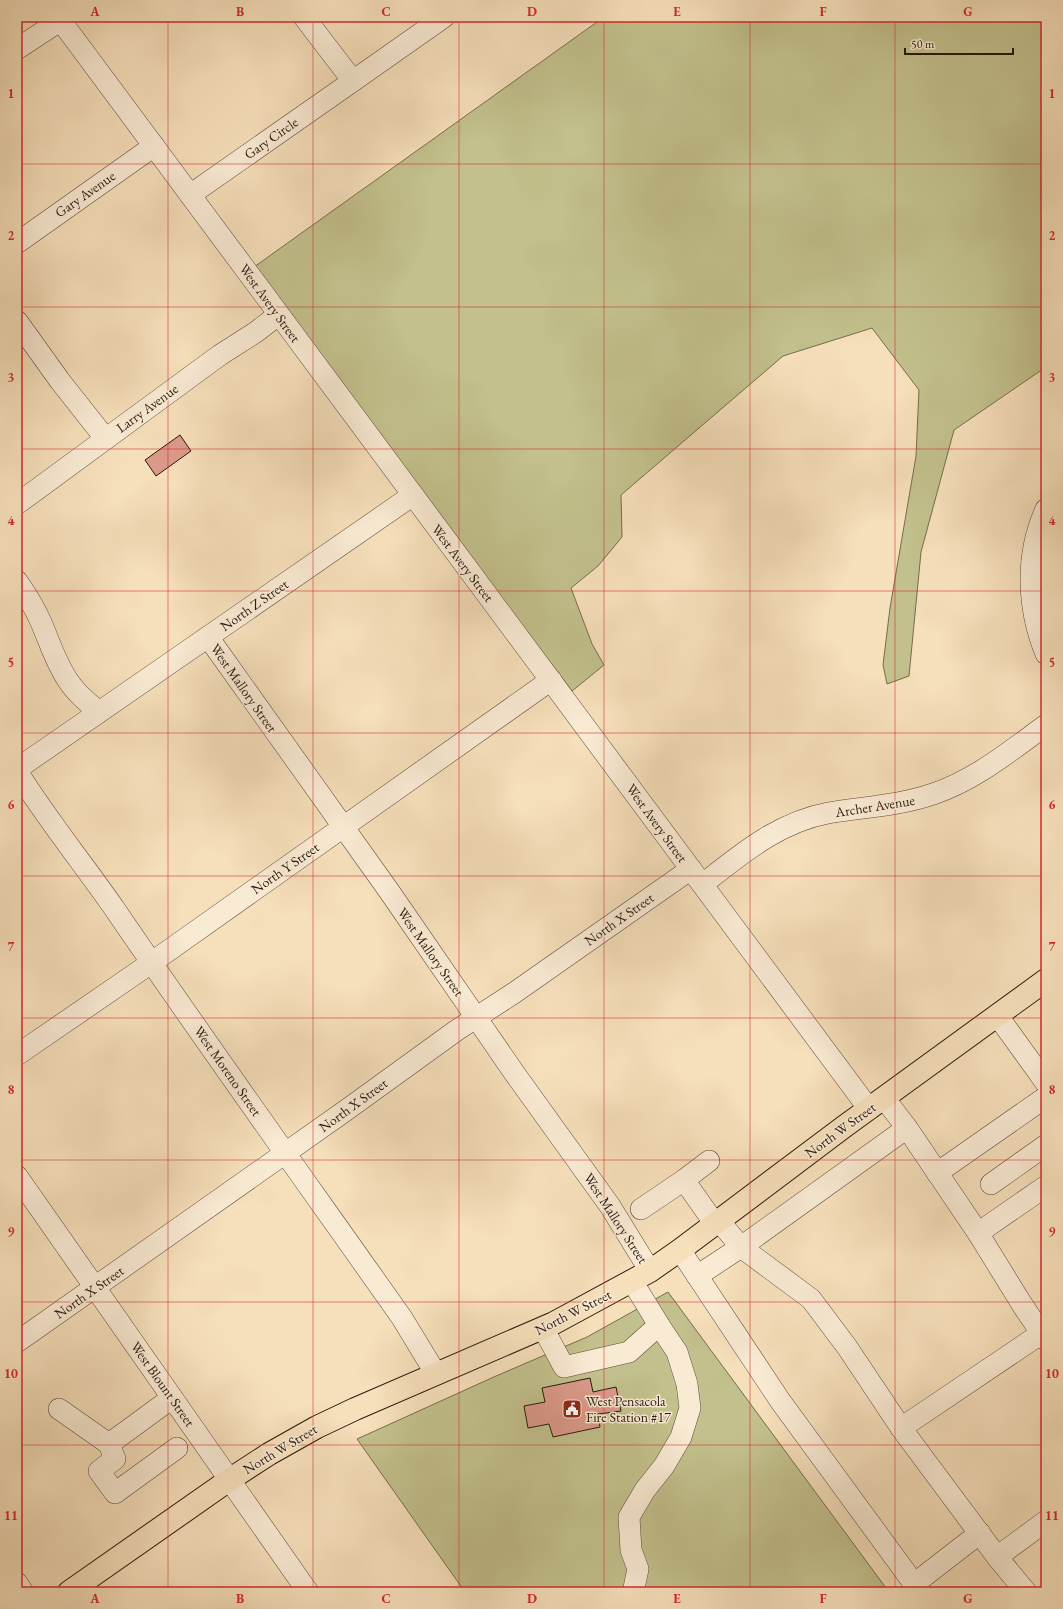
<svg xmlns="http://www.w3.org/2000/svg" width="1063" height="1609" viewBox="0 0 1063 1609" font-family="'EB Garamond',serif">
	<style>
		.green { fill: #c2c08c; stroke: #756c4c }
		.building { fill: #dc9a8b; stroke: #28170d }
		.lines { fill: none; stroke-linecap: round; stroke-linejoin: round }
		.minor-casing { stroke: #5c4938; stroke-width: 22 }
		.major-casing { stroke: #28170d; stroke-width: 24 }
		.minor { stroke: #f9ead3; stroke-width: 21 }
		.major { stroke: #f6dfbb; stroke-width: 22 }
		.grid { fill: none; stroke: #d62828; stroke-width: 1; stroke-opacity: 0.55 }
		.labels { text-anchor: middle; stroke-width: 3; stroke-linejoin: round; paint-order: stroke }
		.street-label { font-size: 14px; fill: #28170d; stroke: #f9ead3 }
		.poi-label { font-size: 14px; fill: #28170d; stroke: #f9ead3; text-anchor: start }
		.neatline { fill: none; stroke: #d62828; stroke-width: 1.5 }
		.grid-label { font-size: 13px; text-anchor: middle; font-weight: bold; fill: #d62828 }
	</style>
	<rect width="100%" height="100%" fill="#f6dfbb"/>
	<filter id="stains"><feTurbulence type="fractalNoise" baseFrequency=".005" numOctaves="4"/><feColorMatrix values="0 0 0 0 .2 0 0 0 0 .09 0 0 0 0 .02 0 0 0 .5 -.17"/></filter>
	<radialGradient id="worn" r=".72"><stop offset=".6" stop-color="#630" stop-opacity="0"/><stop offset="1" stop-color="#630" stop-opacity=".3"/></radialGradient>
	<g class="green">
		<path d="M604,17H1046V367L954,430L921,552L909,676L887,684L883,665L890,608L916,456L919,390L872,328L783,356L621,495L622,537L598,566L571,588L592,644L604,665L572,691L353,401L254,267Z"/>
		<path d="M668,1292L889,1592H465L357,1439L496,1376L587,1337Z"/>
	</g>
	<g class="building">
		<path d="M180,435L191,451L156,476L145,460Z"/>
		<path d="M590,1378L593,1392L616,1387L621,1411L598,1414L600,1427L553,1437L549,1424L528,1428L524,1406L545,1402L542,1388Z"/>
	</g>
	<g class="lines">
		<g class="minor-casing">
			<g id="minor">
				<path d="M58,17L869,1109"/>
				<path d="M304,17L353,81L444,17"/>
				<path d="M17,49L61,20"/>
				<path d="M190,195L353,81"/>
				<path d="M17,243L154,146"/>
				<path d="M17,321L60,381L105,438"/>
				<path d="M17,504L220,355L256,332L278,315"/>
				<path d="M1046,509C1025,555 1027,608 1046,654"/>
				<path d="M17,581C26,594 34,606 40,620C49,640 55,661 67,679C75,692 87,702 99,712"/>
				<path d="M208,637L389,891L515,1074L610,1206L650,1271"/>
				<path d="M17,769L413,495"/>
				<path d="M17,771C46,818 82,862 114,908C208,1046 306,1182 402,1318L436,1374"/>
				<path d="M703,884C741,854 779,822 828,813C863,807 898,806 933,794C975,780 1010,751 1046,725"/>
				<path d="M997,1015L1046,1083"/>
				<path d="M17,1055L151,963L551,680"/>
				<path d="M884,1098L907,1128L978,1233L1023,1306L1046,1340"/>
				<path d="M709,1161L684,1180L715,1224"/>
				<path d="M937,1173L1046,1097"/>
				<path d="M17,1176L308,1592"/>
				<path d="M991,1184L1046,1145"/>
				<path d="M641,1209L684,1180"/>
				<path d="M719,1221L741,1247L907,1128"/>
				<path d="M978,1233L1046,1186"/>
				<path d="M680,1250L781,1402L920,1592"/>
				<path d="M697,1276L741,1247L811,1299L847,1347L901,1428"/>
				<path d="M543,1328L564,1367L629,1352L659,1325L632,1281"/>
				<path d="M1042,1333L901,1428L997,1557L1046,1521"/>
				<path d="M17,1342L345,1111L457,1030L514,993L691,869"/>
				<path d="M59,1409L109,1444L172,1398"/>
				<path d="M109,1444L115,1459L99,1471L115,1493L177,1448"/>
				<path d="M997,1557L1026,1592"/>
				<path d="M17,1583L23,1592"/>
				<path d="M914,1584L980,1533"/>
				<path d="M634,1588L638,1569L631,1550L629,1517L645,1490L664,1466L681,1437L690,1408L687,1384L677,1352L659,1325"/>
			</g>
		</g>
		<g class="major-casing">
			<path id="major" d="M69,1592L229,1480L269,1454L317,1427L355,1409L554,1323L650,1271L680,1250L845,1126L1046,980"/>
		</g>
		<use href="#minor" class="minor"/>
		<use href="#major" class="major"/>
	</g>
	<path class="grid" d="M168,17V1592M313,17V1592M459,17V1592M604,17V1592M750,17V1592M895,17V1592M17,164H1046M17,307H1046M17,449H1046M17,591H1046M17,733H1046M17,876H1046M17,1018H1046M17,1160H1046M17,1302H1046M17,1445H1046"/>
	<defs>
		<g id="civic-square" transform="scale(1)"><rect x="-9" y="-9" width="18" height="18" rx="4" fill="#8f2418" stroke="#f9ead3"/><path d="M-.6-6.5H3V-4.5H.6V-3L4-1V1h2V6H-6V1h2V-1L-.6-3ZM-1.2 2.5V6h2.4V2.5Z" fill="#fff"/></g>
	</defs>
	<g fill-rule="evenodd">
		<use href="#civic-square" x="572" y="1409"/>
	</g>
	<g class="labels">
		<g class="street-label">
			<text transform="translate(271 138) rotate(-35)" y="5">Gary Circle</text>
			<text transform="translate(85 194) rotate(-35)" y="5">Gary Avenue</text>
			<text transform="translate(270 303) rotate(54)" y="5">West Avery Street</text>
			<text transform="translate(147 408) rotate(-36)" y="5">Larry Avenue</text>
			<text transform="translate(463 563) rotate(53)" y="5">West Avery Street</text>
			<text transform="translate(254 605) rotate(-35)" y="5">North Z Street</text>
			<text transform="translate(244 688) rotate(55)" y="5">West Mallory Street</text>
			<text transform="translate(875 806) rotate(-9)" y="5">Archer Avenue</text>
			<text transform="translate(657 823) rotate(54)" y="5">West Avery Street</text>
			<text transform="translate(285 868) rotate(-35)" y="5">North Y Street</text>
			<text transform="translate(619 919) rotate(-35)" y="5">North X Street</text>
			<text transform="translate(431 952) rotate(55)" y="5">West Mallory Street</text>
			<text transform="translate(228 1071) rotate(55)" y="5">West Moreno Street</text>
			<text transform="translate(353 1105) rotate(-36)" y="5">North X Street</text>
			<text transform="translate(840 1130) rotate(-36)" y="5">North W Street</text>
			<text transform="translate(616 1218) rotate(57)" y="5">West Mallory Street</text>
			<text transform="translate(89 1292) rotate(-35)" y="5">North X Street</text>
			<text transform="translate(573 1312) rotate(-27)" y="5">North W Street</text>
			<text transform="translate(163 1384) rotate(55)" y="5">West Blount Street</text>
			<text transform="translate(280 1449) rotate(-31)" y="5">North W Street</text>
		</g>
		<g class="poi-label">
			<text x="586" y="1406">West Pensacola<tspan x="586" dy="16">Fire Station #17</tspan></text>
		</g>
	</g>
	<rect width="1063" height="1609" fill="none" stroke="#f6dfbb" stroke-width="44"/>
	<path d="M905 48v6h108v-6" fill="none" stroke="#28170d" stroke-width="2"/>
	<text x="911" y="48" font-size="12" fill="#28170d" stroke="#f9ead3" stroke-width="3" paint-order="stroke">50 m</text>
	<rect x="22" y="22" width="1019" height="1565" class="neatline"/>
	<g class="grid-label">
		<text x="95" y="16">A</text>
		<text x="240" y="16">B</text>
		<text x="386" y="16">C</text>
		<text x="532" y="16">D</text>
		<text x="677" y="16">E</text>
		<text x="823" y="16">F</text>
		<text x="968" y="16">G</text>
		<text x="11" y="98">1</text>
		<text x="1052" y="98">1</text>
		<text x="11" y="240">2</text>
		<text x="1052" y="240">2</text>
		<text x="11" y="382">3</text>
		<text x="1052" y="382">3</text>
		<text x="11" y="525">4</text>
		<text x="1052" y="525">4</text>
		<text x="11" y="667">5</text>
		<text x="1052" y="667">5</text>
		<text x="11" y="809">6</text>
		<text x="1052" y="809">6</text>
		<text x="11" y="951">7</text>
		<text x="1052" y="951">7</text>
		<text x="11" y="1094">8</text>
		<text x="1052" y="1094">8</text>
		<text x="11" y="1236">9</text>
		<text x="1052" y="1236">9</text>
		<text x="11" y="1378">10</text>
		<text x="1052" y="1378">10</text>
		<text x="11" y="1520">11</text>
		<text x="1052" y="1520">11</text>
		<text x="95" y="1603">A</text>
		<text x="240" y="1603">B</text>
		<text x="386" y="1603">C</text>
		<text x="532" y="1603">D</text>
		<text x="677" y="1603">E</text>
		<text x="823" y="1603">F</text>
		<text x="968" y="1603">G</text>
	</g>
	<rect width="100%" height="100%" filter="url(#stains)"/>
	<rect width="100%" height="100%" fill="url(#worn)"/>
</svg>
